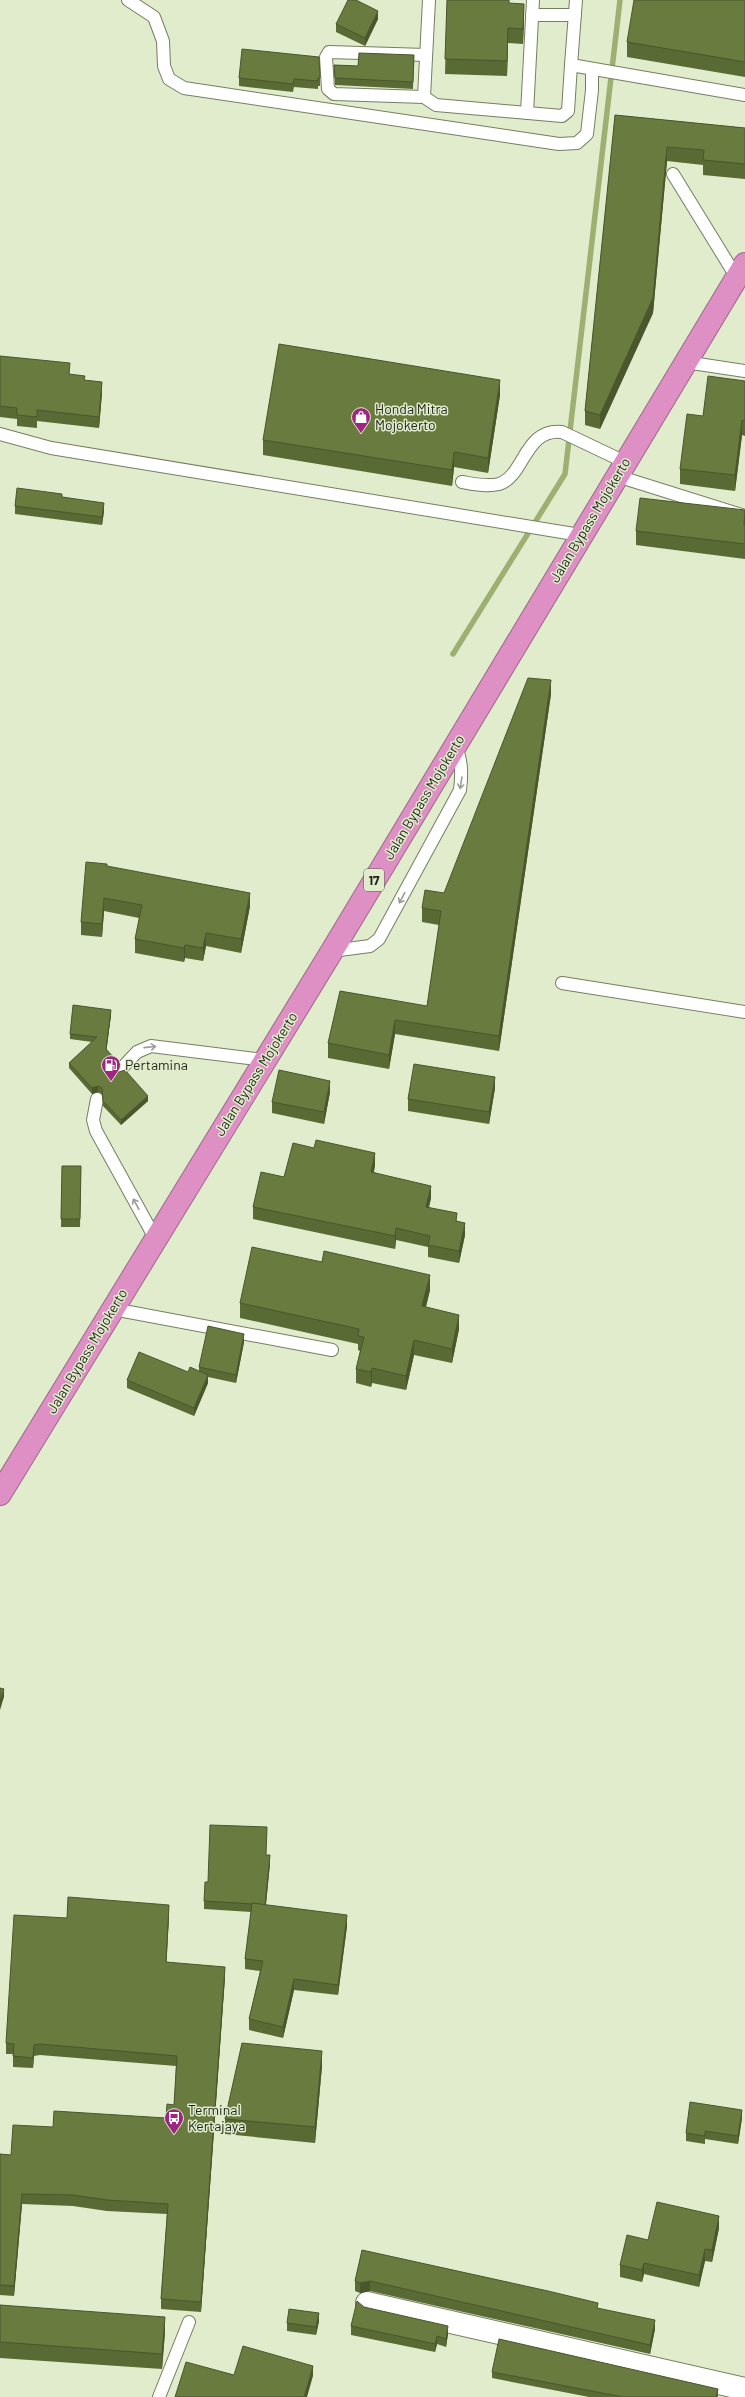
<svg xmlns="http://www.w3.org/2000/svg" width="745" height="2397" viewBox="0 0 745 2397" font-family="Barlow,sans-serif">
	<style>
		.lines { fill: none; stroke-linecap: round; stroke-linejoin: round }
		.stream { stroke: #9db071; stroke-width: 5.5 }
		.lane-casing { stroke: #757e62; stroke-width: 14 }
		.street-casing { stroke: #757e62; stroke-width: 24 }
		.highway-casing { stroke: #9b6988; stroke-width: 24 }
		.lane { stroke: #fff; stroke-width: 12 }
		.street { stroke: #fff; stroke-width: 22 }
		.highway { stroke: #de8fc4; stroke-width: 22 }
		.wall { fill: #5a6a35 }
		.shaded-wall { fill: #4a562b }
		.building { fill: #697b3e; stroke: #4a562b }
		.oneway { stroke: #9a9c97 }
		.labels { text-anchor: middle; stroke-width: 3; stroke-linejoin: round; paint-order: stroke }
		.shield { fill: #e1eccd; stroke: #595f4e; stroke-width: 1 }
		.shield-label { font-size: 13px; font-weight: bold; fill: #1f2318 }
		.poi-label { font-size: 14px; fill: #1f2318; stroke: #e1eccd; text-anchor: start }
		.street-label { font-size: 14px; fill: #1f2318; stroke: #e1eccd }
	</style>
	<rect width="100%" height="100%" fill="#e1eccd"/>
	<g class="lines">
		<path class="stream" d="M453,654L565,474L620,0"/>
		<g class="lane-casing">
			<g id="lane">
				<path d="M128,0L154,17L163,41L164,66L169,79L184,88L559,144L577,143L587,134L592,90V69"/>
				<path d="M532,15H575"/>
				<path d="M426,55L329,52L326,57L328,89L334,94L424,97L436,105L562,116L568,111L571,65L745,95"/>
				<path d="M571,65L576,0"/>
				<path d="M424,97L429,0"/>
				<path d="M527,113L533,0"/>
				<path d="M673,174L737,278H740"/>
				<path d="M685,362L745,371"/>
				<path d="M0,434L51,448L580,535"/>
				<path d="M617,476L745,516"/>
				<path d="M462,482C474,484 487,487 499,484C525,476 524,428 562,432L625,462"/>
				<path d="M332,951L370,946L379,939L460,790C462,774 462,760 455,745"/>
				<path d="M562,983L745,1012"/>
				<path d="M120,1070L137,1052L151,1046L264,1060"/>
				<path d="M97,1099L93,1120L96,1131L155,1238"/>
				<path d="M113,1309L332,1350"/>
				<path d="M159,2397L189,2322"/>
			</g>
		</g>
		<g class="street-casing">
			<path id="street" d="M367,2303L745,2389"/>
		</g>
		<g class="highway-casing">
			<path id="highway" d="M0,1494L332,951L745,264"/>
		</g>
		<use href="#lane" class="lane"/>
		<use href="#street" class="street"/>
		<use href="#highway" class="highway"/>
	</g>
	<g class="wall">
		<path d="M447,0H509V3L524,19L523,44L508,43L507,76L445,74Z"/>
		<path d="M745,0V77L627,57V42Z"/>
		<path d="M378,19L365,46L336,32V24Z"/>
		<path d="M414,55L413,89L335,85L334,65L358,66Z"/>
		<path d="M239,78H320V86H318V89L294,87L293,92L239,86Z"/>
		<path d="M615,115L745,128V179L703,175V165L667,161L653,313L600,429L585,425V411Z"/>
		<path d="M0,356L70,374L85,380L102,393L99,428L37,421V428L17,426V419L0,417Z"/>
		<path d="M745,381V436L742,435L735,491L680,484V469L703,416Z"/>
		<path d="M500,395L488,473L454,467L452,486L263,455V440Z"/>
		<path d="M62,497L104,511L102,525L15,514V506Z"/>
		<path d="M745,510V559L636,545V531Z"/>
		<path d="M551,694L499,1051L395,1034L389,1069L328,1058V1043L427,1006L439,925L422,922V908L444,893Z"/>
		<path d="M107,867L250,906L241,953L206,946L203,961L185,958L184,962L135,953V939L139,918L104,911L102,937L81,935V922Z"/>
		<path d="M111,1015L106,1050L115,1065L114,1067L115,1070L148,1101L121,1125L103,1106L102,1094L98,1092L92,1094L69,1068V1063L92,1042L70,1039V1034Z"/>
		<path d="M495,1088L489,1124L408,1111V1099Z"/>
		<path d="M330,1092L324,1124L272,1113V1102Z"/>
		<path d="M314,1148L375,1165L374,1172L431,1198L429,1207L457,1221L465,1235L459,1263L428,1257V1247L396,1240L395,1249L253,1219V1207Z"/>
		<path d="M62,1166H81L80,1227H61Z"/>
		<path d="M430,1290L426,1307L459,1329L452,1363L414,1355L406,1390L372,1383L371,1387L356,1383V1369L360,1351L358,1350V1344L240,1318V1303Z"/>
		<path d="M244,1342L236,1383L208,1377V1383L194,1416L127,1388V1380L188,1372L199,1371V1367Z"/>
		<path d="M266,1855L270,1863L266,1905L347,1926L338,1995L294,1990L283,2038L249,2030V2019L260,1971L245,1969V1959L251,1912L204,1909V1901L208,1882Z"/>
		<path d="M169,1916L166,1962L225,1977L201,2312L161,2309V2299L167,2214L107,2211L73,2206L22,2204L14,2296L0,2295V2154L11,2155L53,2127L166,2118L174,2105L176,2066L40,2055L34,2056L33,2068L13,2067V2054H6V2043L67,1918Z"/>
		<path d="M322,2066L315,2143L225,2134V2119Z"/>
		<path d="M742,2118L738,2144L705,2139V2144L686,2141V2133Z"/>
		<path d="M719,2228L712,2262L705,2261L699,2287L644,2274L642,2282L620,2277V2265L648,2240Z"/>
		<path d="M362,2250L598,2308L655,2329L650,2354L370,2291L360,2293L355,2291V2281Z"/>
		<path d="M0,2305L165,2332L162,2369L0,2358Z"/>
		<path d="M364,2307L448,2334L446,2347L437,2344L435,2352L351,2335V2326Z"/>
		<path d="M319,2321L316,2335L287,2331V2323Z"/>
		<path d="M492,2372L718,2389V2397H589L492,2378Z"/>
	</g>
	<g class="shaded-wall">
		<path d="M524,4V19L523,44V29Z"/>
		<path d="M378,11V19L365,46V38Z"/>
		<path d="M508,28V43L507,76V61Z"/>
		<path d="M667,147V161L653,313L600,429V415Z"/>
		<path d="M500,380V395L488,473V458Z"/>
		<path d="M102,382V393L99,428V417Z"/>
		<path d="M742,420V435L735,491V475Z"/>
		<path d="M454,452V467L452,486V470Z"/>
		<path d="M104,503V511L102,525V517Z"/>
		<path d="M551,680V694L499,1051V1036Z"/>
		<path d="M250,893V906L241,953V939Z"/>
		<path d="M104,898V911L102,937V924Z"/>
		<path d="M206,933V946L203,961V948Z"/>
		<path d="M185,945V958L184,962V948Z"/>
		<path d="M111,1010V1015L106,1054V1049Z"/>
		<path d="M395,1020V1034L389,1069V1055Z"/>
		<path d="M115,1059V1065L113,1069V1064Z"/>
		<path d="M495,1077V1088L489,1124V1112Z"/>
		<path d="M330,1081V1092L324,1124V1112Z"/>
		<path d="M98,1086V1092L92,1094V1088Z"/>
		<path d="M148,1096V1101L121,1125V1120Z"/>
		<path d="M375,1153V1165L371,1184V1172Z"/>
		<path d="M431,1186V1198L426,1219V1207Z"/>
		<path d="M465,1223V1235L459,1263V1251Z"/>
		<path d="M396,1228V1240L395,1249V1236Z"/>
		<path d="M430,1275V1290L422,1321V1306Z"/>
		<path d="M459,1315V1329L452,1363V1349Z"/>
		<path d="M244,1334V1342L236,1383V1375Z"/>
		<path d="M414,1340V1355L406,1390V1376Z"/>
		<path d="M372,1368V1383L371,1387V1372Z"/>
		<path d="M208,1375V1383L194,1416V1408Z"/>
		<path d="M4,1689V1697L0,1710V1702Z"/>
		<path d="M270,1855V1863L265,1913V1905Z"/>
		<path d="M169,1905V1916L166,1973V1962Z"/>
		<path d="M347,1915V1926L338,1995V1985Z"/>
		<path d="M225,1967V1977L201,2312V2302Z"/>
		<path d="M294,1979V1990L283,2038V2027Z"/>
		<path d="M34,2045V2056L33,2068V2058Z"/>
		<path d="M322,2051V2066L315,2143V2127Z"/>
		<path d="M742,2110V2118L738,2144V2136Z"/>
		<path d="M22,2194V2204L14,2296V2286Z"/>
		<path d="M719,2216V2228L712,2262V2250Z"/>
		<path d="M705,2249V2261L699,2287V2275Z"/>
		<path d="M644,2263V2274L642,2282V2270Z"/>
		<path d="M370,2281V2291L360,2293V2283Z"/>
		<path d="M319,2313V2321L316,2335V2327Z"/>
		<path d="M165,2317V2332L162,2369V2354Z"/>
		<path d="M655,2320V2329L650,2354V2345Z"/>
		<path d="M448,2326V2334L446,2347V2339Z"/>
		<path d="M437,2336V2344L435,2352V2344Z"/>
		<path d="M313,2366V2376L307,2397H304Z"/>
	</g>
	<g class="building">
		<path d="M348,0H356L378,11L365,38L336,24Z"/>
		<path d="M447,0H509V3L524,4L523,29L508,28L507,61L445,59Z"/>
		<path d="M634,0H745V62L627,42Z"/>
		<path d="M242,49L319,57L320,78H318V81L294,79L293,84L239,78Z"/>
		<path d="M359,53L414,55L413,82L335,78L334,65L358,66Z"/>
		<path d="M615,115L745,128V164L703,160L704,150L667,147L653,298L600,415L585,411Z"/>
		<path d="M279,344L500,380L488,458L454,452L452,470L263,440Z"/>
		<path d="M0,356L70,363L69,374L85,376L84,380L102,382L99,417L37,410V417L17,415V408L0,406Z"/>
		<path d="M708,376L745,381V421L742,420L735,475L680,469L687,414L703,416Z"/>
		<path d="M17,488L62,494V497L104,503L102,517L15,506Z"/>
		<path d="M640,498L745,510L744,525H745V544L636,531Z"/>
		<path d="M528,678L551,680L499,1036L395,1020L389,1055L328,1043L340,991L427,1006L441,911L422,908L425,890L444,893Z"/>
		<path d="M86,862L107,864V866L250,893L241,939L206,933L203,948L185,945L184,948L135,939L142,905L104,898L102,924L81,922Z"/>
		<path d="M73,1005L111,1010L106,1049L115,1059L113,1064L115,1070L119,1072L125,1070L148,1096L121,1120L103,1101L102,1088L98,1086L92,1088L69,1063L97,1037L70,1034Z"/>
		<path d="M414,1064L495,1077L489,1112L408,1099Z"/>
		<path d="M279,1070L330,1081L324,1112L272,1102Z"/>
		<path d="M316,1140L375,1153L371,1172L431,1186L426,1207L457,1213L456,1221L465,1223L459,1251L428,1245L430,1236L396,1228L395,1236L253,1207L261,1172L284,1177L293,1143L314,1148Z"/>
		<path d="M62,1166H81L80,1219H61Z"/>
		<path d="M252,1247L322,1262L324,1251L430,1275L422,1306L459,1315L452,1349L414,1340L406,1376L372,1368L371,1372L356,1369L364,1337L358,1336L359,1329L240,1303Z"/>
		<path d="M208,1326L244,1334L236,1375L199,1367Z"/>
		<path d="M139,1352L188,1372L190,1367L208,1375L194,1408L127,1380Z"/>
		<path d="M0,1688L4,1689L0,1702Z"/>
		<path d="M210,1825L267,1827L266,1855H270L265,1905L252,1903V1904L204,1901L205,1882H208Z"/>
		<path d="M68,1897L169,1905L166,1962L225,1967L201,2302L161,2299L168,2204L107,2200L73,2195L22,2194L14,2286L0,2285V2154L11,2155L13,2125L53,2127L54,2111L166,2118L167,2104L174,2105L177,2056L40,2044L34,2045L33,2058L13,2056L14,2044L6,2043L14,1915L67,1918Z"/>
		<path d="M252,1903L347,1915L338,1985L294,1979L283,2027L249,2019L263,1961L245,1959Z"/>
		<path d="M242,2043L322,2051L315,2127L225,2119Z"/>
		<path d="M690,2102L742,2110L738,2136L705,2131V2136L686,2133Z"/>
		<path d="M657,2202L719,2216L712,2250L705,2249L699,2275L644,2263L642,2270L620,2265L627,2235L648,2240Z"/>
		<path d="M362,2250L548,2291L598,2303L597,2308L655,2320L650,2345L370,2281L360,2283L355,2281Z"/>
		<path d="M357,2301L364,2307L448,2326L446,2339L437,2336L435,2344L351,2326Z"/>
		<path d="M0,2305L165,2317L162,2354L0,2342Z"/>
		<path d="M289,2309L319,2313L316,2327L287,2323Z"/>
		<path d="M499,2339L718,2389L716,2397H623L492,2372Z"/>
		<path d="M243,2346L313,2366L304,2397H175L186,2362L234,2375Z"/>
	</g>
	<defs><path id="oneway-shaft" d="M-6 0H5M1.5-3L5.5 0L1.5 3" fill="none" stroke-width="1.6" stroke-linecap="round" stroke-linejoin="round"/></defs>
	<g class="oneway">
		<use href="#oneway-shaft" transform="translate(461 783) rotate(99)"/>
		<use href="#oneway-shaft" transform="translate(402 898) rotate(118)"/>
		<use href="#oneway-shaft" transform="translate(150 1047) rotate(-6)"/>
		<use href="#oneway-shaft" transform="translate(136 1204) rotate(-119)"/>
	</g>
	<defs>
		<g id="shop-pin" transform="scale(1)"><path d="M0 17L-7.5 6A9.5 9.5 0 1 1 7.5 6Z" fill="#9d2680" stroke="#e1eccd"/><path d="M-5-2.5h2.3a2.7 3.5 0 0 1 5.4 0H5L5.5 6h-11ZM-1.5-2.5h3a1.5 2.3 0 0 0-3 0Z" fill="#fff"/></g>
		<g id="fuel-pin" transform="scale(1)"><path d="M0 17L-7.5 6A9.5 9.5 0 1 1 7.5 6Z" fill="#9d2680" stroke="#e1eccd"/><path d="M-5.5-6h7V0h2V4h1.3V-2.5L3-4.5l.8-.8L6-3V5H2.5V1h-1V6h-7ZM-4.2-4.7v3.2H.2V-4.7Z" fill="#fff"/></g>
		<g id="bus-pin" transform="scale(1)"><path d="M0 17L-7.5 6A9.5 9.5 0 1 1 7.5 6Z" fill="#9d2680" stroke="#e1eccd"/><path d="M-5-6H5V4H4V6H2V4H-2V6H-4V4H-5ZM-3.5-4V0h7V-4ZM-3.5 1.2v1.5H-2V1.2ZM2 1.2v1.5H3.5V1.2Z" fill="#fff"/></g>
	</defs>
	<g fill-rule="evenodd">
		<use href="#shop-pin" x="361" y="417"/>
		<use href="#fuel-pin" x="111" y="1065"/>
		<use href="#bus-pin" x="174" y="2118"/>
	</g>
	<g class="labels">
		<rect class="shield" x="364" y="869" width="20" height="22" rx="3"/>
		<g class="shield-label">
			<text x="374" y="885">17</text>
		</g>
		<g class="poi-label">
			<text x="375" y="414">Honda Mitra<tspan x="375" dy="16">Mojokerto</tspan></text>
			<text x="125" y="1070">Pertamina</text>
			<text x="188" y="2115">Terminal<tspan x="188" dy="16">Kertajaya</tspan></text>
		</g>
		<g class="street-label">
			<text transform="translate(590 520) rotate(-59)" y="5">Jalan Bypass Mojokerto</text>
			<text transform="translate(424 797) rotate(-59)" y="5">Jalan Bypass Mojokerto</text>
			<text transform="translate(256 1074) rotate(-58)" y="5">Jalan Bypass Mojokerto</text>
			<text transform="translate(87 1351) rotate(-59)" y="5">Jalan Bypass Mojokerto</text>
		</g>
	</g>
</svg>
